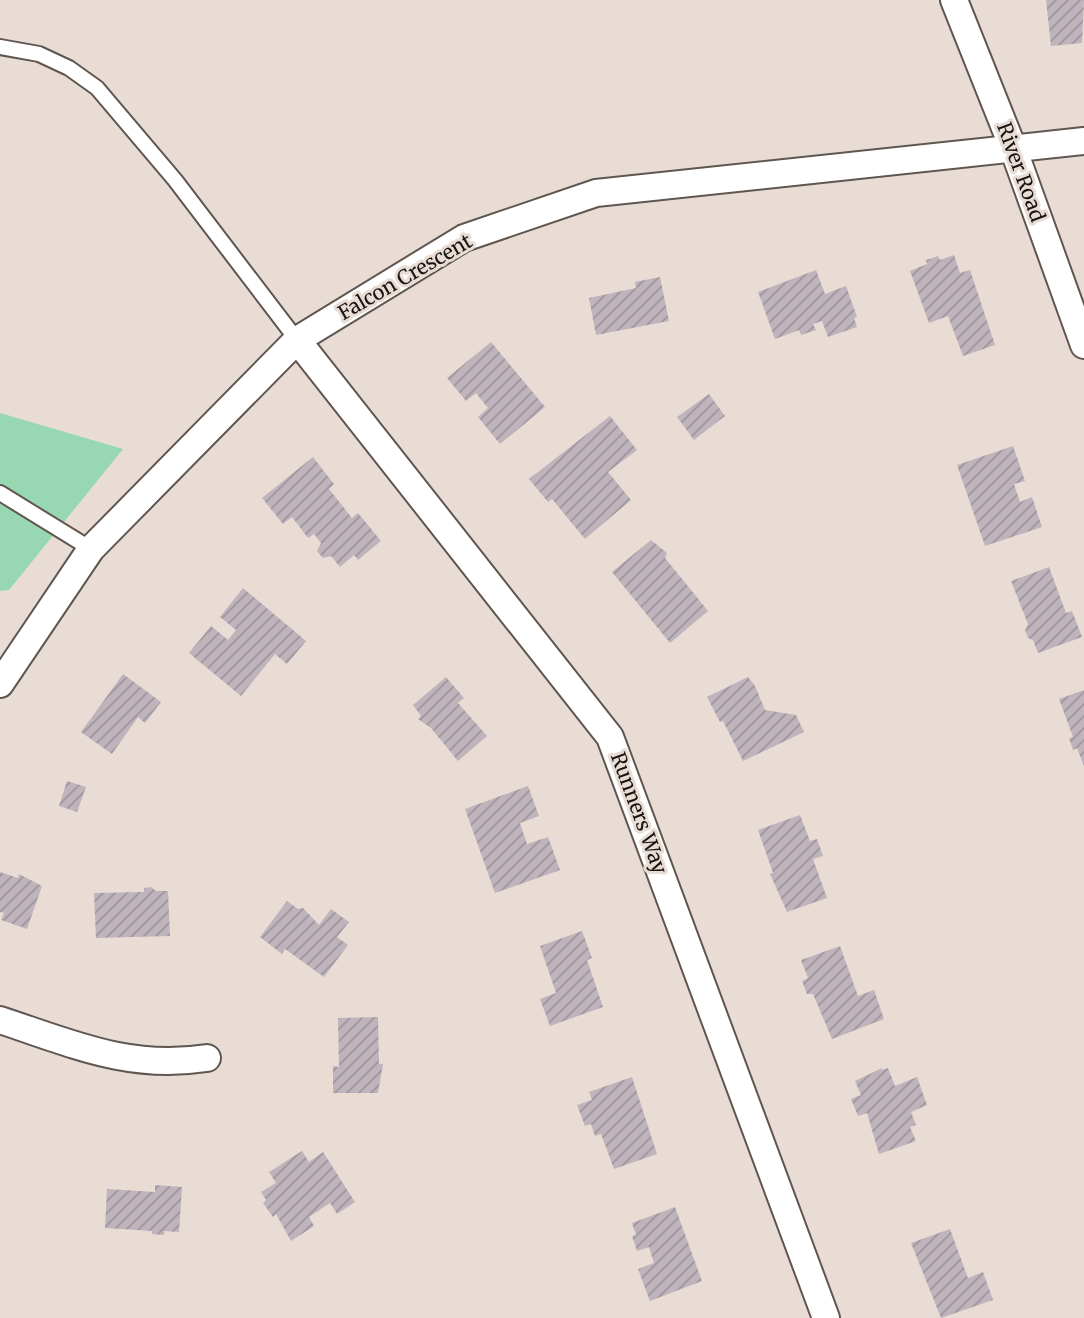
<svg xmlns="http://www.w3.org/2000/svg" width="1084" height="1318" viewBox="0 0 1084 1318" font-family="Merriweather,serif">
	<style>
		.green { fill: #97d8b2 }
		.building { fill: url(#building-hatch) }
		.lines { fill: none; stroke-linecap: round; stroke-linejoin: round }
		.service-casing { stroke: #605650; stroke-width: 18 }
		.minor-casing { stroke: #605650; stroke-width: 30 }
		.service { stroke: #fff; stroke-width: 14 }
		.minor { stroke: #fff; stroke-width: 26 }
		.labels { text-anchor: middle; stroke-width: 6; stroke-linejoin: round; paint-order: stroke }
		.street-label { font-size: 20px; fill: #181412; stroke: #e8dcd5 }
	</style>
	<defs>
		<pattern id="building-hatch" width="6" height="6" patternUnits="userSpaceOnUse" patternTransform="scale(2)"><rect width="6" height="6" fill="#bfb4bc"/><path d="M-1 1l2-2M0 6l6-6M5 7l2-2" fill="none" stroke="#a39aa1"/></pattern>
	</defs>
	<rect width="100%" height="100%" fill="#e8dcd5"/>
	<path class="green" d="M0,413L123,449L9,590L0,591Z"/>
	<g class="building">
		<path d="M1046,0H1084L1082,43L1051,46Z"/>
		<path d="M954,255L960,273L970,270L995,345L963,356L948,316L929,323L910,271L927,264L926,260L938,256L940,260Z"/>
		<path d="M816,270L825,294L846,286L857,317L854,318L857,327L828,337L822,321L813,324L816,330L801,335L799,330L775,339L758,292Z"/>
		<path d="M660,277L669,321L596,335L589,298L636,288L635,282Z"/>
		<path d="M491,342L545,407L500,444L478,417L488,408L476,393L466,401L447,378Z"/>
		<path d="M709,394L725,416L694,440L677,417Z"/>
		<path d="M610,416L637,450L608,472L631,500L585,539L552,499L548,502L529,479Z"/>
		<path d="M1013,446L1025,481L1014,484L1020,502L1032,497L1042,527L985,546L957,465Z"/>
		<path d="M313,457L334,484L329,489L352,518L358,513L381,541L358,560L354,555L340,567L331,556L323,558L317,551L321,543L314,534L308,538L292,517L283,524L262,498Z"/>
		<path d="M651,540L667,553L665,558L708,611L670,643L612,572Z"/>
		<path d="M1049,567L1066,613L1072,611L1082,637L1038,653L1033,640L1028,638L1025,630L1028,624L1011,581Z"/>
		<path d="M243,588L306,641L287,664L275,654L241,696L189,653L211,626L228,640L236,630L220,617Z"/>
		<path d="M123,674L161,702L145,723L138,717L112,754L81,732Z"/>
		<path d="M446,677L464,698L458,703L487,736L458,761L431,728L418,719L421,716L413,705Z"/>
		<path d="M748,677L755,686L765,710L796,715L804,732L743,761L723,721L720,722L707,697Z"/>
		<path d="M1084,690V766L1077,748L1073,750L1069,738L1073,737L1059,699Z"/>
		<path d="M67,781L86,787L77,812L59,806Z"/>
		<path d="M528,786L539,816L520,823L527,844L548,837L560,870L495,893L465,809Z"/>
		<path d="M800,815L810,841L817,839L823,856L813,859L827,898L787,912L770,874L773,873L758,830Z"/>
		<path d="M0,872L18,878L19,874L42,886L27,929L1,920L4,913L0,912Z"/>
		<path d="M151,887L156,891H168L170,936L96,938L94,893L144,892V888Z"/>
		<path d="M287,901L298,909L303,908L319,925L331,909L349,922L337,937L348,945L324,977L285,949L282,954L260,937Z"/>
		<path d="M582,931L592,958L587,960L603,1007L550,1026L540,999L556,993L540,946Z"/>
		<path d="M840,946L858,996L874,990L884,1019L832,1039L813,994H807L802,981L808,978L801,960Z"/>
		<path d="M378,1017L379,1064H383L378,1093H333V1066L339,1067L338,1018Z"/>
		<path d="M882,1068V1070L888,1068L895,1086L917,1077L927,1105L911,1112L916,1125L910,1127L916,1141L879,1154L867,1113L858,1116L851,1099L861,1095L855,1081Z"/>
		<path d="M632,1077L657,1154L614,1169L601,1134L595,1136L591,1124L585,1126L577,1105L592,1100L589,1092Z"/>
		<path d="M302,1151L309,1162L323,1152L355,1202L337,1214L330,1203L309,1217L314,1226L291,1241L276,1214L273,1217L263,1203L266,1200L261,1192L276,1183L269,1172Z"/>
		<path d="M155,1185L182,1187L179,1232L164,1231V1235L152,1234V1231L105,1228L107,1189L155,1192Z"/>
		<path d="M675,1207L702,1281L650,1301L638,1269L654,1263L649,1247L637,1251L632,1236L636,1235L632,1223Z"/>
		<path d="M950,1229L968,1278L983,1272L993,1300L941,1318L911,1243Z"/>
	</g>
	<g class="lines">
		<g class="service-casing">
			<g id="service">
				<path d="M0,47L39,54L69,68L97,88L175,180L297,340"/>
				<path d="M0,493L91,549"/>
			</g>
		</g>
		<g class="minor-casing">
			<g id="minor">
				<path d="M954,0L1013,148L1084,345"/>
				<path d="M297,340L610,737L826,1318"/>
				<path d="M0,684L91,549L297,340L464,238L596,193L1084,141"/>
				<path d="M0,1020C73,1044 129,1070 207,1058"/>
			</g>
		</g>
		<use href="#service" class="service"/>
		<use href="#minor" class="minor"/>
	</g>
	<g class="labels">
		<g class="street-label">
			<text transform="translate(1021 172) rotate(70)" y="7">River Road</text>
			<text transform="translate(405 277) rotate(-30)" y="7">Falcon Crescent</text>
			<text transform="translate(639 813) rotate(70)" y="7">Runners Way</text>
		</g>
	</g>
</svg>
